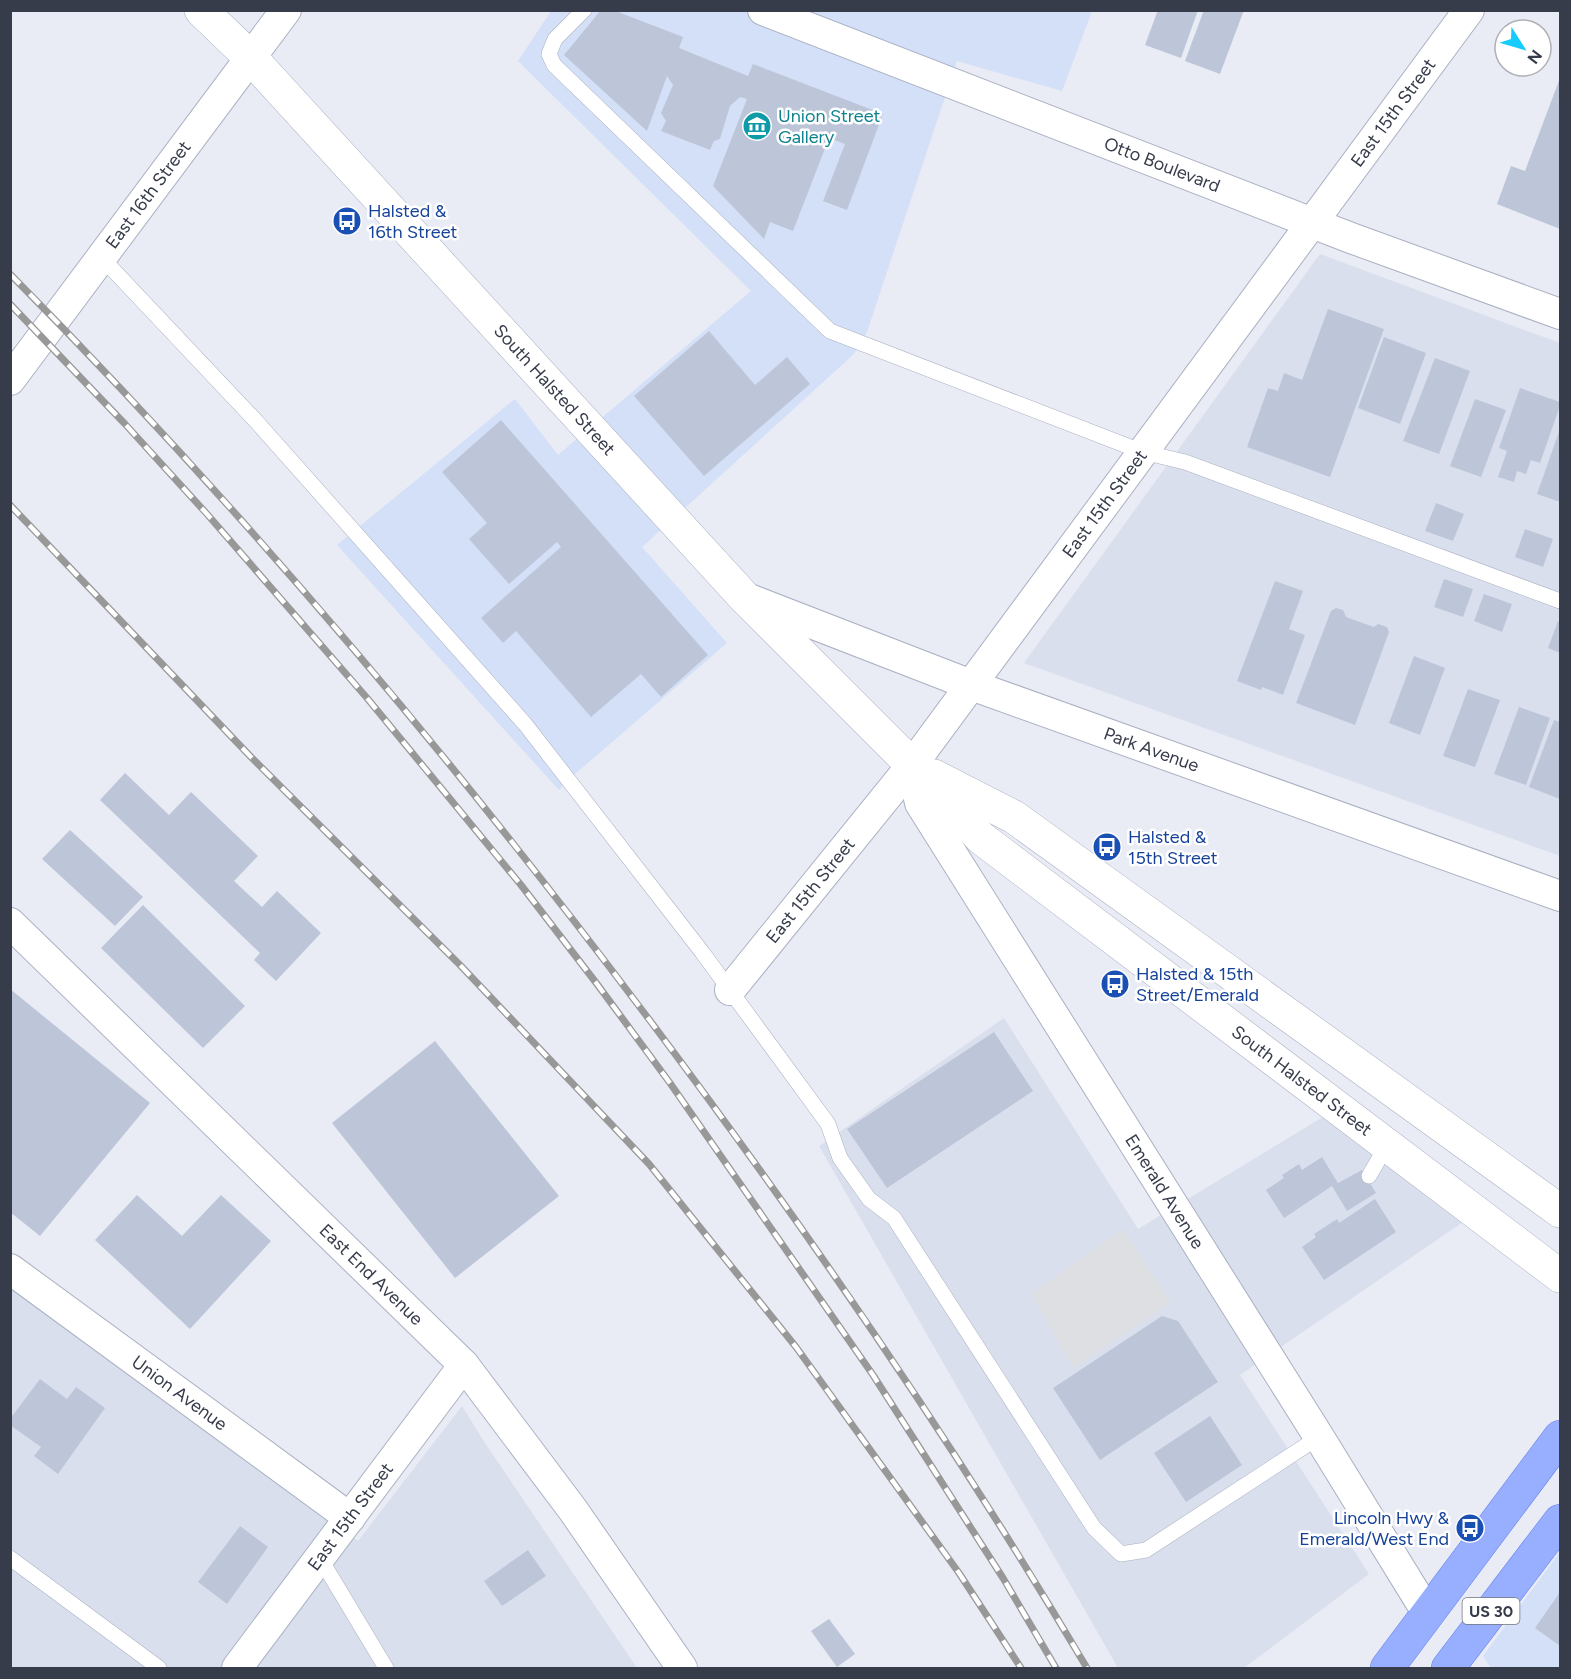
<svg xmlns="http://www.w3.org/2000/svg" width="1571" height="1679" viewBox="0 0 1571 1679" font-family="Figtree,sans-serif">
	<style>
		.residential { fill: #dadfee }
		.commercial { fill: #d3e0f8 }
		.parking { fill: #dddfe3 }
		.building { fill: #bdc6d8 }
		.lines { fill: none; stroke-linecap: round; stroke-linejoin: round }
		.service-casing { stroke: #aab1c2; stroke-width: 16 }
		.minor-casing { stroke: #aab1c2; stroke-width: 32 }
		.tertiary-casing { stroke: #aab1c2; stroke-width: 34 }
		.primary-casing { stroke: #6080ec; stroke-width: 34 }
		.service { stroke: #fff; stroke-width: 15 }
		.minor { stroke: #fff; stroke-width: 30 }
		.tertiary { stroke: #fff; stroke-width: 33 }
		.primary { stroke: #98aeff; stroke-width: 33 }
		.rail-casing { stroke: #989898; stroke-width: 7 }
		.rail { stroke: #fff; stroke-width: 4.5; stroke-dasharray: 14; stroke-linecap: butt }
		.labels { text-anchor: middle; stroke-width: 5; stroke-linejoin: round; paint-order: stroke }
		.shield { fill: #fff; stroke: #727680; stroke-width: 1.5 }
		.shield-label { font-size: 16px; font-weight: bold; fill: #363c4a }
		.street-label { font-size: 18px; fill: #363c4a; stroke: #fff }
		.culture-label { font-size: 18px; fill: #0d838f; stroke: #fff; text-anchor: start }
		.transit-label { font-size: 18px; fill: #164399; stroke: #fff; text-anchor: start }
	</style>
	<rect width="100%" height="100%" fill="#e9ebf5"/>
	<g class="residential">
		<path d="M1320,254L1560,343V856L1024,663Z"/>
		<path d="M1004,1018L1138,1229L1323,1117L1463,1222L1240,1375L1369,1574L1244,1668H1118L819,1146Z"/>
		<path d="M10,1288L358,1541L462,1406L483,1440L637,1668H11Z"/>
	</g>
	<g class="commercial">
		<path d="M551,11H1092L1062,91L957,61L867,332L853,355L642,547L727,643L568,780L559,790L337,545L515,399L558,455L751,291L518,61Z"/>
		<path d="M1560,1552V1668H1491L1483,1656Z"/>
	</g>
	<path class="parking" d="M1123,1229L1171,1303L1073,1368L1031,1294Z"/>
	<g class="building">
		<path d="M601,10H613L683,37L679,48L748,76L753,64L883,114L847,210L823,201L845,144L829,138L793,231L770,222L764,239L713,186L747,99L740,97L730,106L720,139L714,141L710,150L661,131L666,121L661,113L673,85L667,76L647,131L564,55Z"/>
		<path d="M1158,10H1198L1181,58L1145,45Z"/>
		<path d="M1204,10H1244L1220,74L1185,61Z"/>
		<path d="M1560,78V229L1497,204L1511,166L1525,171Z"/>
		<path d="M1328,309L1384,329L1330,477L1247,447L1268,388L1278,391L1284,373L1302,380Z"/>
		<path d="M709,331L755,385L787,357L810,384L704,476L634,396Z"/>
		<path d="M1384,337L1426,353L1400,424L1358,408Z"/>
		<path d="M1435,358L1470,371L1439,454L1403,441Z"/>
		<path d="M1520,388L1560,402V406L1540,463L1531,460L1526,474L1517,471L1514,482L1498,477L1507,451L1499,448Z"/>
		<path d="M1475,399L1506,410L1481,477L1450,466Z"/>
		<path d="M501,420L708,655L661,697L641,674L591,717L516,631L503,643L481,618L561,547L557,542L509,584L469,539L487,523L442,472Z"/>
		<path d="M1560,429V502L1537,494Z"/>
		<path d="M1436,503L1464,514L1453,541L1425,531Z"/>
		<path d="M1525,529L1553,539L1543,567L1515,557Z"/>
		<path d="M1444,579L1473,589L1463,617L1434,607Z"/>
		<path d="M1275,581L1303,591L1289,629L1305,635L1283,695L1262,687L1261,690L1237,681Z"/>
		<path d="M1484,594L1512,604L1502,632L1474,621Z"/>
		<path d="M1336,608L1343,610L1346,617L1374,627L1378,624L1387,627L1389,632L1355,725L1296,703L1331,611Z"/>
		<path d="M1558,621L1560,622V653L1548,648Z"/>
		<path d="M1414,656L1445,668L1420,735L1389,723Z"/>
		<path d="M1468,689L1500,700L1475,767L1443,756Z"/>
		<path d="M1519,707L1550,718L1526,785L1494,774Z"/>
		<path d="M1554,720L1560,722V799L1529,787Z"/>
		<path d="M125,773L169,815L191,792L258,856L234,881L262,907L277,891L321,933L276,981L254,960L260,953L100,800Z"/>
		<path d="M70,830L143,897L115,926L42,859Z"/>
		<path d="M143,905L245,1006L203,1048L101,948Z"/>
		<path d="M10,989L150,1103L40,1236L10,1212Z"/>
		<path d="M994,1032L1033,1091L887,1188L847,1129Z"/>
		<path d="M435,1041L559,1196L455,1278L332,1123Z"/>
		<path d="M1322,1157L1338,1183L1362,1170L1376,1193L1347,1211L1332,1186L1284,1218L1266,1190L1284,1178L1282,1175L1299,1164L1302,1170Z"/>
		<path d="M137,1195L182,1236L221,1195L271,1241L190,1329L95,1240Z"/>
		<path d="M1375,1199L1396,1232L1324,1280L1302,1247L1316,1237L1314,1234L1337,1219L1339,1223Z"/>
		<path d="M1162,1316L1178,1321L1218,1382L1100,1460L1053,1388Z"/>
		<path d="M40,1379L67,1399L76,1387L105,1408L58,1474L34,1456L41,1447L10,1425V1419Z"/>
		<path d="M1210,1416L1242,1465L1186,1502L1154,1453Z"/>
		<path d="M240,1526L268,1547L227,1604L198,1582Z"/>
		<path d="M528,1550L546,1576L502,1606L484,1581Z"/>
		<path d="M1560,1592V1646L1535,1628Z"/>
		<path d="M829,1619L855,1654L837,1667L811,1631Z"/>
	</g>
	<g class="lines">
		<g class="service-casing">
			<g id="service">
				<path d="M584,10L555,39L549,54L554,65L830,331L1143,452L1185,462L1560,601"/>
				<path d="M102,258L255,420L525,724L702,952L828,1124L840,1158L869,1199L894,1218L1094,1528L1121,1554L1146,1550L1319,1437"/>
				<path d="M1369,1176L1387,1145"/>
				<path d="M10,1558L159,1668"/>
				<path d="M320,1558L386,1668"/>
			</g>
		</g>
		<g class="minor-casing">
			<g id="minor">
				<path id="s1" d="M763,10L1351,238L1560,314"/>
				<path id="s2" d="M10,380L286,10"/>
				<path id="s3" d="M744,597L971,685L1560,896"/>
				<path id="s4" d="M912,765L920,803L1319,1437L1428,1614"/>
				<path id="s5" d="M10,923L464,1365L573,1510L682,1668"/>
				<path id="s6" d="M730,990L912,765L1469,10"/>
				<path id="s7" d="M10,1269L350,1518"/>
				<path id="s8" d="M237,1668L464,1365"/>
			</g>
		</g>
		<g class="tertiary-casing">
			<g id="tertiary">
				<path id="s9" d="M201,10L251,58L744,597L912,765L981,838L1560,1276"/>
				<path d="M934,776L1014,817L1560,1211"/>
			</g>
		</g>
		<g class="primary-casing">
			<g id="primary">
				<path d="M1387,1668L1560,1437"/>
				<path d="M1448,1668L1560,1521"/>
			</g>
		</g>
		<use href="#service" class="service"/>
		<use href="#minor" class="minor"/>
		<use href="#tertiary" class="tertiary"/>
		<use href="#primary" class="primary"/>
		<g class="rail-casing">
			<g id="rail">
				<path d="M10,274C239,505 450,755 645,1014C804,1225 953,1442 1087,1668"/>
				<path d="M10,304L125,424L207,514L367,698L521,885L597,984L670,1083L873,1375L1003,1578L1056,1668"/>
				<path d="M10,505L251,757L460,965L649,1164L796,1347L959,1573L1021,1668"/>
			</g>
		</g>
		<use href="#rail" class="rail"/>
	</g>
	<defs>
		<g id="museum-disc" transform="scale(1.5)"><circle r="9.5" fill="#0f9aa8" stroke="#fff"/><path d="M0-6L6-3V-2H-6V-3ZM-5-1h2V3h-2ZM-1-1h2V3h-2ZM3-1h2V3H3ZM-6 4H6V6H-6Z" fill="#fff"/></g>
		<g id="bus-disc" transform="scale(1.5)"><circle r="9.5" fill="#1a4fb4" stroke="#fff"/><path d="M-5-6H5V4H4V6H2V4H-2V6H-4V4H-5ZM-3.5-4V0h7V-4ZM-3.5 1.2v1.5H-2V1.2ZM2 1.2v1.5H3.5V1.2Z" fill="#fff"/></g>
	</defs>
	<g fill-rule="evenodd">
		<use href="#museum-disc" x="757" y="126"/>
		<use href="#bus-disc" x="347" y="221"/>
		<use href="#bus-disc" x="1107" y="847"/>
		<use href="#bus-disc" x="1115" y="984"/>
		<use href="#bus-disc" x="1470" y="1528"/>
	</g>
	<g class="labels">
		<rect class="shield" x="1462.5" y="1598" width="57" height="26" rx="4.5"/>
		<g class="shield-label">
			<text x="1491" y="1617">US 30</text>
		</g>
		<g class="street-label">
			<text dy="6" stroke="none"><textPath href="#s6" startOffset="1100">East 15th Street</textPath></text>
			<text dy="6" stroke="none"><textPath href="#s1" startOffset="428">Otto Boulevard</textPath></text>
			<text dy="6" stroke="none"><textPath href="#s2" startOffset="231">East 16th Street</textPath></text>
			<text dy="6" stroke="none"><textPath href="#s9" startOffset="519">South Halsted Street</textPath></text>
			<text dy="6" stroke="none"><textPath href="#s6" startOffset="614">East 15th Street</textPath></text>
			<text dy="6" stroke="none"><textPath href="#s3" startOffset="435">Park Avenue</textPath></text>
			<text dy="6" stroke="none"><textPath href="#s6" startOffset="128">East 15th Street</textPath></text>
			<text dy="6" stroke="none"><textPath href="#s9" startOffset="1540">South Halsted Street</textPath></text>
			<text dy="6" stroke="none"><textPath href="#s4" startOffset="498">Emerald Avenue</textPath></text>
			<text dy="6" stroke="none"><textPath href="#s5" startOffset="504">East End Avenue</textPath></text>
			<text dy="6" stroke="none"><textPath href="#s7" startOffset="210">Union Avenue</textPath></text>
			<text dy="6" stroke="none"><textPath href="#s8" startOffset="189">East 15th Street</textPath></text>
		</g>
		<g class="culture-label">
			<text x="778" y="122">Union Street<tspan x="778" dy="21">Gallery</tspan></text>
		</g>
		<g class="transit-label">
			<text x="368" y="217">Halsted &amp;<tspan x="368" dy="21">16th Street</tspan></text>
			<text x="1128" y="843">Halsted &amp;<tspan x="1128" dy="21">15th Street</tspan></text>
			<text x="1136" y="980">Halsted &amp; 15th<tspan x="1136" dy="21">Street/Emerald</tspan></text>
			<text x="1449" y="1524" text-anchor="end">Lincoln Hwy &amp;<tspan x="1449" dy="21">Emerald/West End</tspan></text>
		</g>
	</g>
	<rect width="1571" height="1679" fill="none" stroke="#363c4a" stroke-width="24"/>
	<g transform="translate(1523 48) rotate(127)"><circle r="28" fill="#ffffff" stroke="#afb1b7" stroke-width="1.5"/>
	<path d="M0-4.5L10 22L0 15L-10 22Z" fill="#16ccff"/>
	<text y="-9" font-size="16" font-weight="bold" text-anchor="middle" fill="#363c4a">N</text>
	</g>
</svg>
